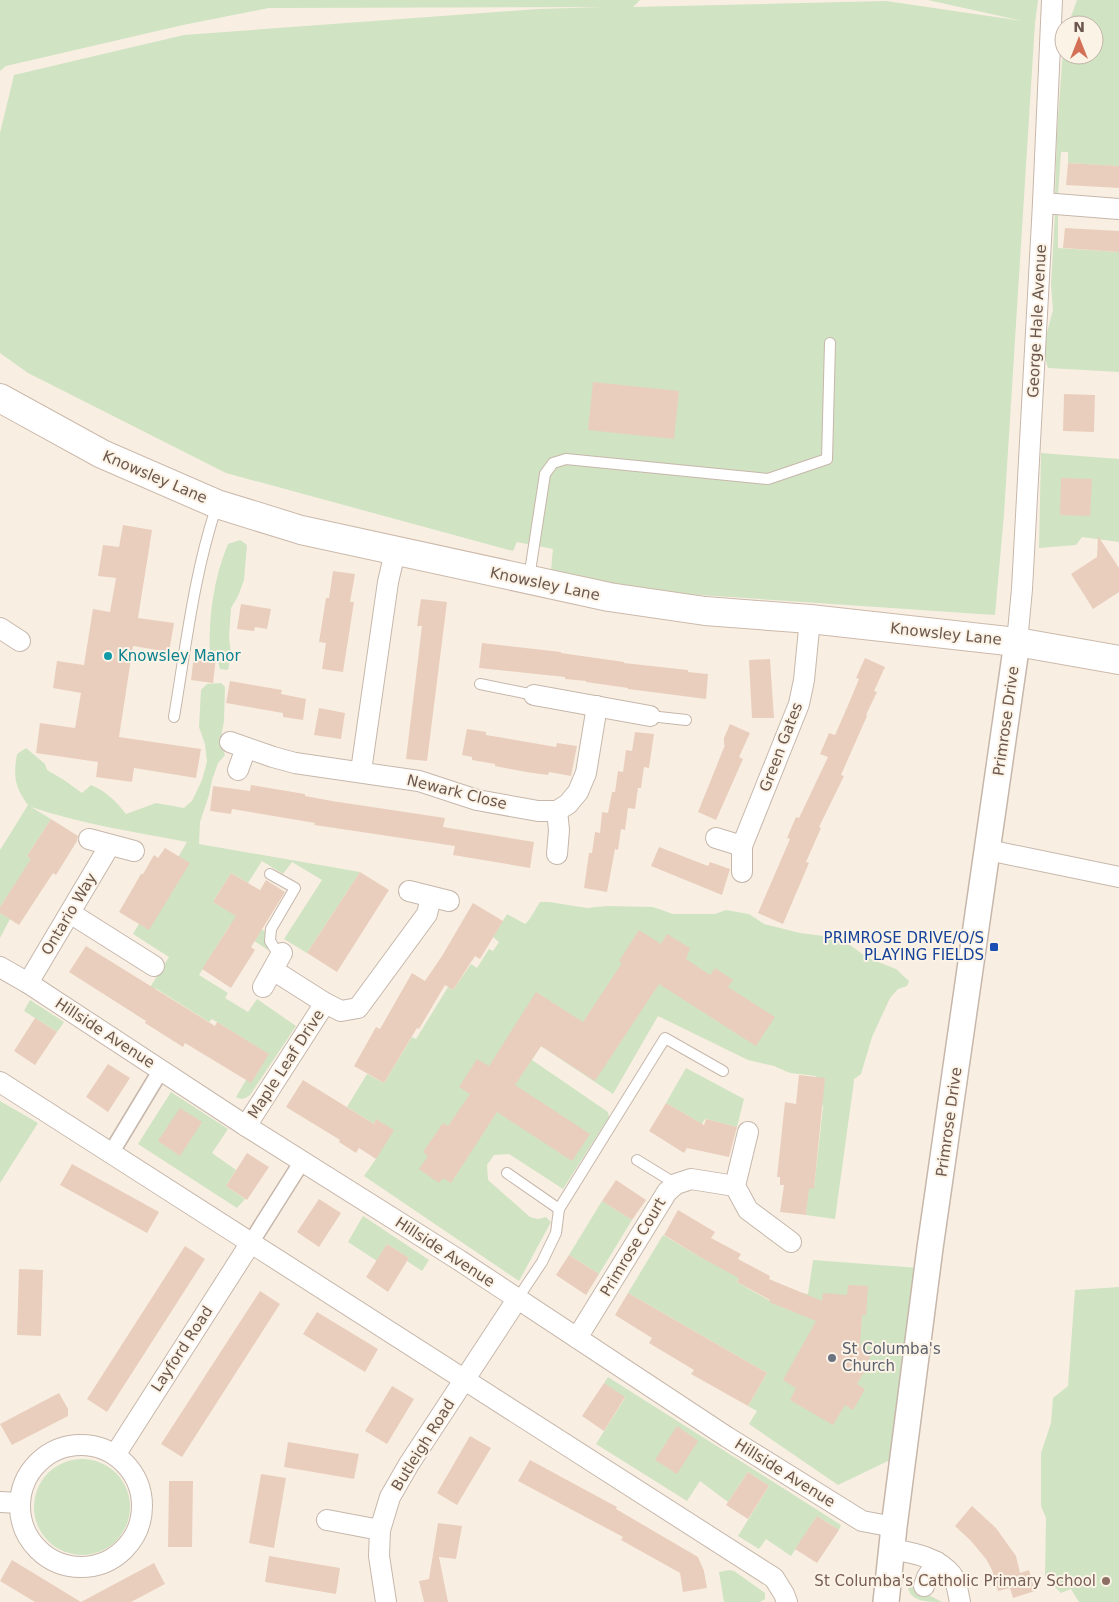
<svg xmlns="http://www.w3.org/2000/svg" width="1119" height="1602" viewBox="0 0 1119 1602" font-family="'DejaVu Sans',sans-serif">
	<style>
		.green { fill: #d0e3c3 }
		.building { fill: #eacebd }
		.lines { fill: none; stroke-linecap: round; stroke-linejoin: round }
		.service-casing { stroke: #c7b7ab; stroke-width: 12 }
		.pedestrian-casing { stroke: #c7b7ab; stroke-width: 18 }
		.minor-casing { stroke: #c7b7ab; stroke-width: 22 }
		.tertiary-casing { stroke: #c7b7ab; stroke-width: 28 }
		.secondary-casing { stroke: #ccb9ab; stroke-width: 30 }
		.service { stroke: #fff; stroke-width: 10 }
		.pedestrian { stroke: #fff; stroke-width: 15 }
		.minor { stroke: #fff; stroke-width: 20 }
		.tertiary { stroke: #fff; stroke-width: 25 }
		.secondary { stroke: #fff; stroke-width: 28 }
		.culture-dot { fill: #0f9aa8; stroke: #fcf3e7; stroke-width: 2 }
		.transit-dot { fill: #1a4fb4; stroke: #fcf3e7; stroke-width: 2 }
		.worship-dot { fill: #6b7280; stroke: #fcf3e7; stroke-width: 2 }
		.education-dot { fill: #8d6e63; stroke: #fcf3e7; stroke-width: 2 }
		.labels { text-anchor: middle; stroke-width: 4; stroke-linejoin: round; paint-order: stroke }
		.street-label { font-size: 15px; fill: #6c574c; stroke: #fcf3e7 }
		.culture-label { font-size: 15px; fill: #0d838f; stroke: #fcf3e7; text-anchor: start }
		.transit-label { font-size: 15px; fill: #164399; stroke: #fcf3e7; text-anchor: end }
		.worship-label { font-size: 15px; fill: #5b616d; stroke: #fcf3e7; text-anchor: start }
		.education-label { font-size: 15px; fill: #785e54; stroke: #fcf3e7; text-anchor: end }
	</style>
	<rect width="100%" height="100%" fill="#f8efe2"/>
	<g class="green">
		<path d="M0,0H640L633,7L886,1L1023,21L928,0H1038L1035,23L1004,514L995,615L655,592L551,570L553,549L517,542L513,551L226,473L28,373L0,353V133L14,75L184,35L538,9L602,7L269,8L183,25L6,66L0,71Z"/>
		<path d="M1077,0H1119V166L1068,163V152H1061L1058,195H1055L1057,132L1064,36V55H1094V25H1068Z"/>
		<path d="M1055,213H1058V248L1119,252V372L1048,368L1044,354L1046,336L1053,310L1051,284Z"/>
		<path d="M1041,453L1119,459V542L1082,537L1076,545L1039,548Z"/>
		<path d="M240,540L247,545L244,580L238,596L231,608L229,638L231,653L228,670L220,669L217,658L210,654C208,618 214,577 228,544Z"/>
		<path d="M221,683L225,687L224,721L220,742L225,755L218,763L212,780L209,795L200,822L199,844L360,872L307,953L284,939L322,880L292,862L283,874L262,861L248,883L231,873L213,902L268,933L264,938L268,950L230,925L199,975L228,993L225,998L248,1012L257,999L296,1026L250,1095C245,1099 241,1100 236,1097L246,1080L268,1054L217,1022L212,1019L209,1022L155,988L138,1016L134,1013L169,957L133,934L187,842C135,832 82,824 31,807L51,819L27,856L53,873L52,875L30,862L0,907V850L28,805C15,788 13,776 17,754L26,748L45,764L47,770L64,780L82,793L91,785C106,791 116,801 126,814L156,803L184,808L192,801L202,780L207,762L205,744L199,727L201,690L207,684Z"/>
		<path d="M540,902H549L587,908L607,906L653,907L673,914H715L726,910L749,914L764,924L800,933L840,938L868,958L896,969L909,981L907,986L898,989L890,998L872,1037L861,1074L853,1080L854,1081L835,1219L806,1215L808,1188H814L823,1107L815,1079L816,1076L790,1073L774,1066L748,1060L658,1016L613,1094L541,1046L532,1060L608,1112L609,1117L563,1189L509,1154L494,1155L487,1165L488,1180L530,1217L538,1219L546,1217L551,1222L519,1281L364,1176L376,1159V1120L374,1124L347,1107L367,1074L384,1083L412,1037L416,1039L448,987L453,990L471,964L477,968L489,949L493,951L499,942L493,937L507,914L525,924L529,920Z"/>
		<path d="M0,913L10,919L0,938Z"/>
		<path d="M30,1000L64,1022L57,1032L24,1011Z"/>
		<path d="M686,1068L744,1099L737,1127L706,1119L704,1120L702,1124L666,1103Z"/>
		<path d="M171,1092L228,1129L212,1153L236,1170L226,1186L245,1199L237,1208L138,1144Z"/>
		<path d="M0,1101L38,1123L0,1183Z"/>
		<path d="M602,1201L632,1220L599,1274L569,1255Z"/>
		<path d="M363,1216L429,1260L422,1271L407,1261L409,1258L387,1244L377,1261L348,1242Z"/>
		<path d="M663,1235L700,1257L739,1277L737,1282C756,1293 774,1304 794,1312L802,1293L808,1294L813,1260L919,1268L892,1459L838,1485L749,1424L757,1411L748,1406L767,1373L628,1293Z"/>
		<path d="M1119,1287V1602H1079L1071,1589L1061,1593L1045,1577L1046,1518L1041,1506V1453L1051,1423L1053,1398L1068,1386L1075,1290Z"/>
		<path d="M608,1377L841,1525L839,1530L817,1516L791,1556L766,1539L759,1549L738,1536L769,1486L748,1472L728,1502L700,1481L687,1501L596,1444L625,1398L604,1383Z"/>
		<circle cx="82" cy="1507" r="48"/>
		<path d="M729,1570L734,1571L765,1593V1599L760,1602H724L719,1572Z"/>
		<path d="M912,1586L942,1602C928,1602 911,1602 908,1588Z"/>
	</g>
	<g class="building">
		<path d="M1068,163L1119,166V188L1066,185Z"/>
		<path d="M1065,228L1119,231V252L1063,248Z"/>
		<path d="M593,382L679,391L674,439L588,430Z"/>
		<path d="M1064,394L1095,395L1094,432L1063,431Z"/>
		<path d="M1061,478L1092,479L1090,516L1060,515Z"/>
		<path d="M123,525L152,530L138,618L174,623L169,652L133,646L119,737L201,749L196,778L134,768L132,782L96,777L98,762L36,753L40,723L75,728L81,693L53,688L57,661L84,665L93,609L110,612L116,578L98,576L103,545L119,547Z"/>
		<path d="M1098,536L1119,568V592L1093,609L1071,574L1097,557Z"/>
		<path d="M333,571L355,574L350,602H354L343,672L322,669L326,643L319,642L326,598H329Z"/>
		<path d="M421,599L447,602L427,761L406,759L422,626H417Z"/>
		<path d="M241,604L271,609L267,629L255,627L254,631L237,629Z"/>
		<path d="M482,643L561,652V653L624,662V663L688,670V672L708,674L706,699L628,689V688L586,682V681L565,679V677L479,668Z"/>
		<path d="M194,655L216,658L213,683L191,680Z"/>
		<path d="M865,658L885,667L874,691L877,692L866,715L867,716L841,775L844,776L819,827L821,828L806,862L809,863L783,924L758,913L790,839L787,838L796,817L799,818L828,757L820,754L829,733L835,735L849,703L859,679L856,678Z"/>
		<path d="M770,659L774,718H752L749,660Z"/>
		<path d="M230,681L282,690L281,694L306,699L303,720L283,717V713L226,703Z"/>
		<path d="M319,708L345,713L341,739L314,735Z"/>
		<path d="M730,724L750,733L739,757L743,759L716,820L698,812L725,745H724V738Z"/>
		<path d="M467,729L486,732V735L556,747L557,743L577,746L571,776L549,772L548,775L526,772L495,766V764L472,760V757L462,755Z"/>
		<path d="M635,732L654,734L649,768L644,767L641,788H638L635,809L628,808L625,830L621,829L618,850L615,849L607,892L584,888L589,853H592L595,832L600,833L602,812L608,813L612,792H615L618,771L623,772L626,750L632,751Z"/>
		<path d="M251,785L305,794V796L332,801L445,818L443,827L534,842L530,868L453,855L455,846L328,827L314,825L315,823L232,809L231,814L210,811L213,786L250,791Z"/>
		<path d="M51,819L78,836L77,841L56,875L53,873L19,925L0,913V907L31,859L27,856Z"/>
		<path d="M659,847L708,866L710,862L730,869L722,895L651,866Z"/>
		<path d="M165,848L190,863L149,930L119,912L141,874H143L154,855L158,858Z"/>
		<path d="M360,872L389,890L337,972L307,953Z"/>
		<path d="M231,873L260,890L266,880L285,892L251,947L255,950L231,988L202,969L236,916L213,902Z"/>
		<path d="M473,903L503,921L480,959L475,956L453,990L445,985L419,1029L417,1028L384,1083L354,1066L376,1027L380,1029L412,973L425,981L442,956Z"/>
		<path d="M639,930L661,944L667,934L690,948L686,959L710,975L715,968L733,980L728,987L775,1017L756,1046L659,984L595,1081L541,1046L515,1085L590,1134L572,1161L497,1112L451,1183L443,1178L439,1183L419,1169L428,1156L423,1152L443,1123L448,1126L470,1094L459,1087L477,1059L489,1066L536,992L583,1022L622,963L619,961Z"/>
		<path d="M86,946L215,1026L217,1022L269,1054L251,1083L185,1043L183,1047L145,1023L146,1021L69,972Z"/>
		<path d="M35,1018L57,1032L35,1065L14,1051Z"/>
		<path d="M108,1064L130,1078L108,1112L86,1097Z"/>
		<path d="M799,1075L825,1078L814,1189L809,1188L806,1215L780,1212L784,1185H780V1177H777L785,1102L796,1104Z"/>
		<path d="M303,1080L374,1124L376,1119L394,1130L376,1159L359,1148L356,1153L339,1142L340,1140L286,1107Z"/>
		<path d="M666,1103L704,1125L706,1119L737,1127L729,1157L687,1148L684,1153L649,1131Z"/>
		<path d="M180,1108L202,1122L180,1156L158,1141Z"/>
		<path d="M247,1153L269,1167L247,1200L226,1186Z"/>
		<path d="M72,1164L159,1212L147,1233L60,1185Z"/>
		<path d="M616,1180L646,1200L632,1220L602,1201Z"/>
		<path d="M319,1199L341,1213L319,1247L297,1232Z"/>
		<path d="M678,1210L715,1232L711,1238L741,1254L738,1259L770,1276L769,1279L822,1301L823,1293L847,1295L848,1285L868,1286L866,1315H862L860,1346L872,1353L867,1363L869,1364L857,1384L865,1389L853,1410L845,1405L833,1425L790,1400L796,1388L783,1380L816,1321L769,1302L770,1300L737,1282L739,1278L700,1257L664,1235Z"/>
		<path d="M387,1244L409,1258L388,1292L366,1277Z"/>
		<path d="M185,1246L205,1259L107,1412L87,1399Z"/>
		<path d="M569,1255L599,1274L586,1295L556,1275Z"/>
		<path d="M19,1269L43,1270L41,1336L17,1335Z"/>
		<path d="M260,1291L280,1304L182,1457L161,1444Z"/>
		<path d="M628,1293L767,1373L748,1406L691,1374L694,1370L649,1343L652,1338L615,1315Z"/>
		<path d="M317,1312L378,1349L365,1372L303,1334Z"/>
		<path d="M604,1383L625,1397L604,1431L582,1416Z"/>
		<path d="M392,1386L414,1399L387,1444L365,1431Z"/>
		<path d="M59,1393L68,1409V1416L12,1445L0,1424Z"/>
		<path d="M677,1426L698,1441L677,1474L655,1460Z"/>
		<path d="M470,1436L491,1448L457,1505L437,1493Z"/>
		<path d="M288,1442L359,1454L354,1479L284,1467Z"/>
		<path d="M530,1460L617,1507L616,1509L698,1557L704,1571L707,1588L683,1592L680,1573L621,1540L623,1537L518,1481Z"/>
		<path d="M748,1472L769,1486L748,1519L726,1505Z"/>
		<path d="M261,1474L286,1478L274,1548L249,1543Z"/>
		<path d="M169,1481H193L192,1547H168Z"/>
		<path d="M972,1506L996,1528L1016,1556L1020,1573L1029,1570L1035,1591L1013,1598L1010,1588L998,1591L992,1570L986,1559L971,1541L955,1526Z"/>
		<path d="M817,1516L839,1530L817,1563L795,1549Z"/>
		<path d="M438,1523L462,1526L456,1559L439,1557L448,1602H424L419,1581L429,1579Z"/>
		<path d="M269,1556L340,1568L336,1594L265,1582Z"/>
		<path d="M12,1560L81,1602L154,1563L165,1584L131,1602H35L0,1581Z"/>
	</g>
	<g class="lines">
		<g class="service-casing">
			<g id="service">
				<path d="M529,578L545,474L553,463L566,459L768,479L827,459L830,343"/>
				<path d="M480,684L534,695"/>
				<path d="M650,716L686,720"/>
				<path d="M174,717C186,646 194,573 217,505"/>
				<path d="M270,874L295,888L271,929L270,941L280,957"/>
				<path d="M637,1160L676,1184"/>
				<path d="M507,1173L559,1209"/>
				<path d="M518,1298L542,1262L556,1233L559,1209L665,1038L723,1071"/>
			</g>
		</g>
		<g class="pedestrian-casing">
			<g id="pedestrian">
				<path d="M111,1153L161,1070"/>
				<path d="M250,1244L303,1160"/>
			</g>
		</g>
		<g class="minor-casing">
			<g id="minor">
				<path d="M1043,203L1119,209"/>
				<path d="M0,628L20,641"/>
				<path d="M1017,642L1022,589L1043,203L1052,0"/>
				<path d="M534,695L650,716"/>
				<path d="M230,742L273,757L295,763L419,781L477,800L538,811H557L568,804L578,792L586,773L597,706"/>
				<path d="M238,770L246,748"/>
				<path d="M361,771L388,582L395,552"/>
				<path d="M557,811L559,830L557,854"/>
				<path d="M716,838L742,846"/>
				<path d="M89,839L134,851"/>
				<path d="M988,850L1119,877"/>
				<path d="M742,872V846L799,704L804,680L810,619"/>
				<path d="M409,891L449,901"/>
				<path d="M70,913L154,966"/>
				<path d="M0,967L28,983L246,1126L459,1260L727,1437L862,1521L894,1527"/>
				<path d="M273,970L325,1003L341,1011L358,1008L427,914L431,897"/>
				<path d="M28,983L110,845"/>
				<path d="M263,987L282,953"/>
				<path d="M0,1082L774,1578L784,1594L787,1602"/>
				<path d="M246,1126L325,1003"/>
				<path d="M748,1132L735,1186L748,1210L791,1242"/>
				<path d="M577,1338L667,1192L676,1184L691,1179L735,1186"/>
				<circle cx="81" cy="1506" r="61"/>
				<path d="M115,1455L250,1244"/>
				<path d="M0,1502L20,1503"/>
				<path d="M327,1520L380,1530"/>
				<path d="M892,1549C913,1553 938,1557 952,1575C957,1581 958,1594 960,1602"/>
				<path d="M924,1586L927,1577L937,1562"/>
				<path d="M386,1602L379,1556L380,1530L390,1497L409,1464L518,1298"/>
			</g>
		</g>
		<g class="tertiary-casing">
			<path id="tertiary" d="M886,1602L894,1527L930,1248L1017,642"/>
		</g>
		<g class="secondary-casing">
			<path id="secondary" d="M0,398L102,454L217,504L301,530L609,597L705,611L810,619L1017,642L1119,660"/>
		</g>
		<use href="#service" class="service"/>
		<use href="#pedestrian" class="pedestrian"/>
		<use href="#minor" class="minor"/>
		<use href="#tertiary" class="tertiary"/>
		<use href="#secondary" class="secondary"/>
	</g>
	<circle class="culture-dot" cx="108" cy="656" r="5"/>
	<rect class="transit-dot" x="989" y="942" width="10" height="10" rx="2.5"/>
	<circle class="worship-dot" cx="832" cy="1358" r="5"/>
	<circle class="education-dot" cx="1106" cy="1581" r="5"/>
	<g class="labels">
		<g class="street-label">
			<text transform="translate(1037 321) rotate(-87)" y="5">George Hale Avenue</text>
			<text transform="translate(155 477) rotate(23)" y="5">Knowsley Lane</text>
			<text transform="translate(545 584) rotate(12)" y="5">Knowsley Lane</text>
			<text transform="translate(946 634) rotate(6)" y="5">Knowsley Lane</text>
			<text transform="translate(1006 721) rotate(-82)" y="5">Primrose Drive</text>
			<text transform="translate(781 747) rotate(-69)" y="5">Green Gates</text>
			<text transform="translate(457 792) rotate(14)" y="5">Newark Close</text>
			<text transform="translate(69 914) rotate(-59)" y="5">Ontario Way</text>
			<text transform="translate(105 1033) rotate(33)" y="5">Hillside Avenue</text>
			<text transform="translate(286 1064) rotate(-57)" y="5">Maple Leaf Drive</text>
			<text transform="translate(949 1122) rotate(-82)" y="5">Primrose Drive</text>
			<text transform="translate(633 1247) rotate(-59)" y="5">Primrose Court</text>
			<text transform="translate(445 1252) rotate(33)" y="5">Hillside Avenue</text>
			<text transform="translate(182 1349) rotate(-57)" y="5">Layford Road</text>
			<text transform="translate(423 1445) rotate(-58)" y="5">Butleigh Road</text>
			<text transform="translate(785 1473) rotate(32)" y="5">Hillside Avenue</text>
		</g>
		<g class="culture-label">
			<text x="118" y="661">Knowsley Manor</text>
		</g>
		<g class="transit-label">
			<text x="984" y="943">PRIMROSE DRIVE/O/S<tspan x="984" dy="17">PLAYING FIELDS</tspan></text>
		</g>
		<g class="worship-label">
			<text x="842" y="1354">St Columba's<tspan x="842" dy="17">Church</tspan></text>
		</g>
		<g class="education-label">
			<text x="1096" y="1586">St Columba's Catholic Primary School</text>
		</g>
	</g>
	<g transform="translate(1079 40)"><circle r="24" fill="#fcf3e7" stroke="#c2b5a9"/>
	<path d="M0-4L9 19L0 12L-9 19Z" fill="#d37056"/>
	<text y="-8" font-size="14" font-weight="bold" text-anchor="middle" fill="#6c574c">N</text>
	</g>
</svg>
